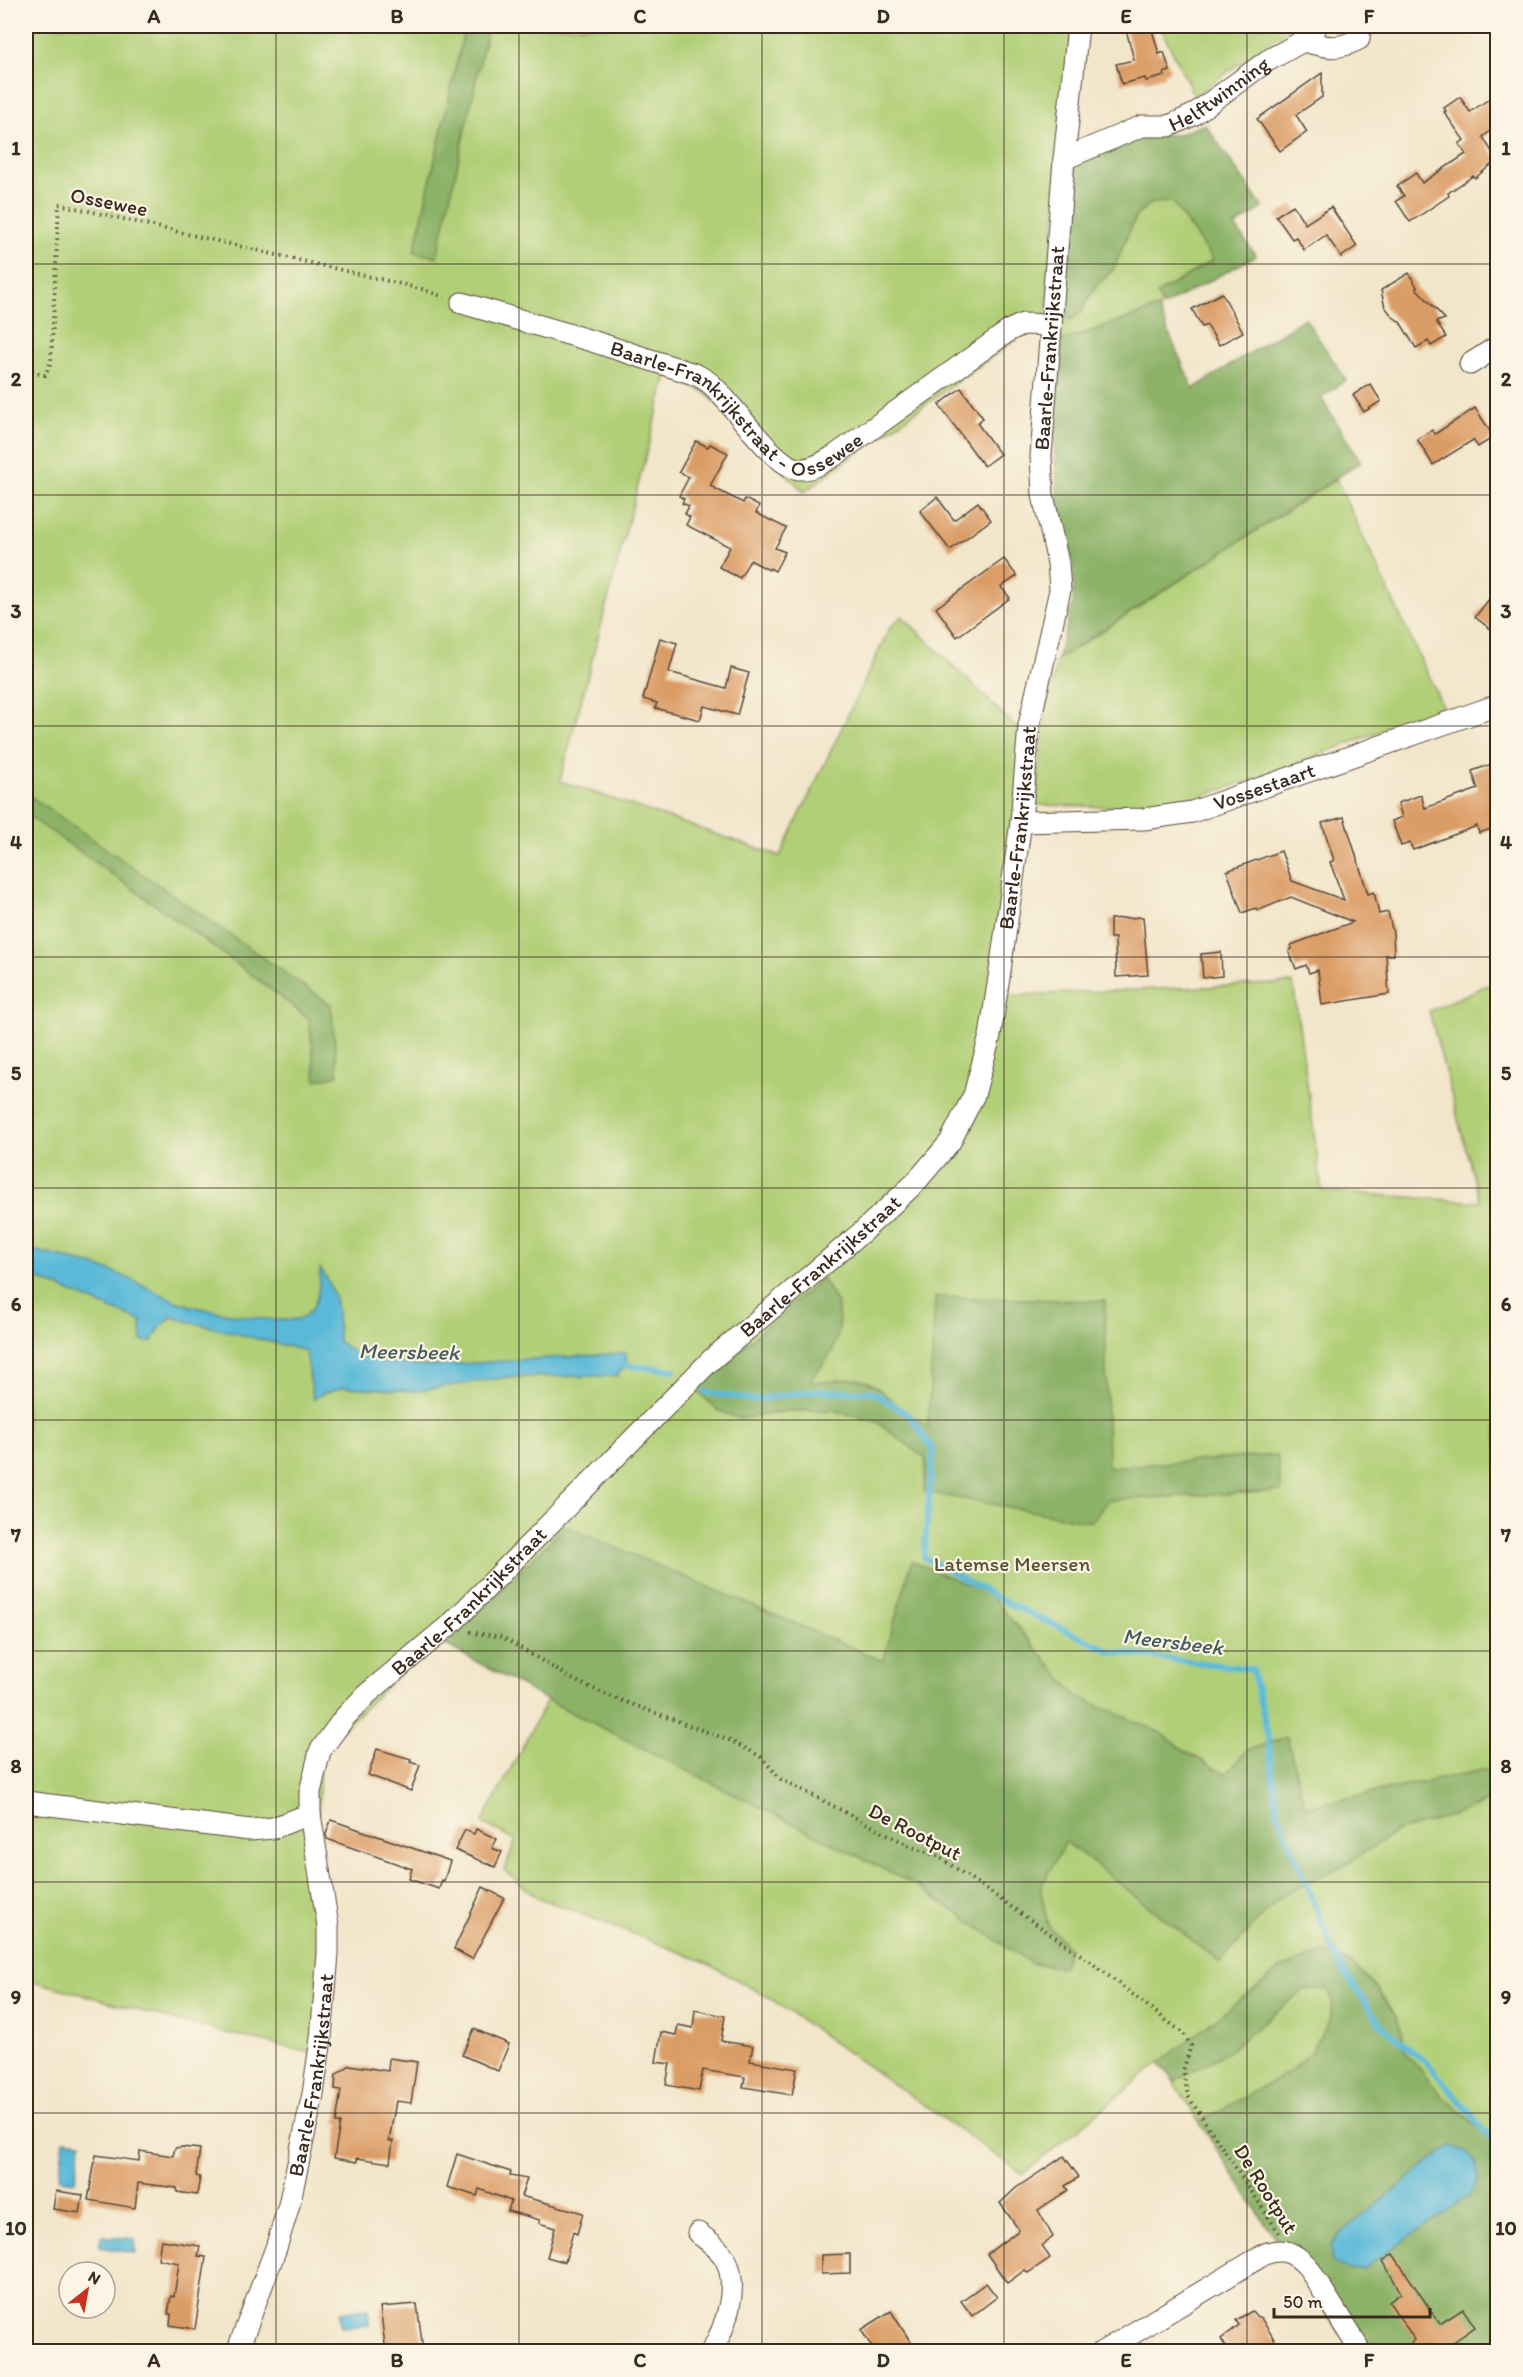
<svg xmlns="http://www.w3.org/2000/svg" width="1523" height="2377" viewBox="0 0 1523 2377" font-family="Itim,sans-serif">
	<style>
		.green { fill: #b1cf77; stroke: #767c4a; stroke-width: 1.5 }
		.forest { fill: #8cb268; stroke: #646e43; stroke-width: 1.5 }
		.water { fill: #5ab9d8; stroke: #4a727b; stroke-width: 1.5 }
		.lines { fill: none; stroke-linecap: round; stroke-linejoin: round }
		.stream { stroke: #5ab9d8; stroke-width: 6 }
		.building { fill: #db9d66 }
		.minor-casing { stroke: #564638; stroke-width: 23 }
		.path { stroke: #564638; stroke-width: 4; stroke-dasharray: 1.5 4.5; stroke-linecap: butt }
		.minor { stroke: #fff; stroke-width: 21 }
		.grid { fill: none; stroke: #3b2a1e; stroke-width: 1.5; stroke-opacity: 0.55 }
		.labels { text-anchor: middle; stroke-width: 4.5; stroke-linejoin: round; paint-order: stroke }
		.street-label { font-size: 21px; fill: #3b2a1e; stroke: #fcf5e5 }
		.park-label { font-size: 21px; fill: #585334; stroke: #fcf5e5 }
		.water-label { font-size: 22px; font-style: italic; fill: #465c5f; stroke: #fcf5e5 }
		.neatline { fill: none; stroke: #3b2a1e; stroke-width: 2 }
		.grid-label { font-size: 20px; text-anchor: middle; font-weight: bold; fill: #3b2a1e }
	</style>
	<rect width="100%" height="100%" fill="#fcf5e5"/>
	<filter id="ink" filterUnits="userSpaceOnUse"><feTurbulence type="fractalNoise" baseFrequency=".0167" numOctaves="2"/><feDisplacementMap in="SourceGraphic" scale="12" xChannelSelector="R" yChannelSelector="G"/><feConvolveMatrix kernelMatrix="1 2 1 2 8 2 1 2 1" color-interpolation-filters="sRGB"/></filter>
	<filter id="wash" filterUnits="userSpaceOnUse"><feTurbulence type="fractalNoise" baseFrequency=".008" numOctaves="4" result="noise"/><feDisplacementMap in="SourceGraphic" scale="24" xChannelSelector="R" yChannelSelector="G"/><feGaussianBlur stdDeviation="1.35" result="paint"/><feColorMatrix in="noise" values="0 0 0 0 0 0 0 0 0 0 0 0 0 0 0 0 0 1.4 0 .05"/><feComposite in="paint" operator="in"/></filter>
	<g filter="url(#wash)">
		<rect width="100%" height="100%" fill="#f2e6ca"/>
		<g class="green">
			<path d="M26,26H1073L1045,324L1022,335L804,492L706,393L667,375L560,781L780,856L890,628L902,616L1016,727L1029,725L996,996L1293,983L1322,1191L1480,1202L1429,1011L1497,981V2351L1199,2122L1174,2081L1159,2063L1023,2174L768,1997L703,1961L537,1897L504,1870L516,1840L482,1823L547,1700L453,1622L320,1751L317,1855L319,2055L181,2022L26,1979Z"/>
			<path d="M1160,26H1293L1194,96Z"/>
			<path d="M1172,201L1213,260L1157,294L1163,306L1158,308L1056,343L1057,313H1080L1096,286L1113,270L1136,216L1151,203Z"/>
			<path d="M1336,479L1443,707L1264,776L1165,808L1036,805L1042,732L1057,660Z"/>
		</g>
		<g class="forest">
			<path d="M465,26H488L437,257L414,253Z"/>
			<path d="M1205,124L1263,208L1235,226L1256,256L1163,306L1157,294L1213,260L1172,202L1151,203L1136,216L1113,270L1096,286L1080,313L1071,320L1057,313L1073,171L1081,160L1134,138L1155,134L1177,135Z"/>
			<path d="M1158,308L1193,389L1305,318L1346,380L1321,398L1361,462L1057,660L1073,604L1074,568L1058,496L1055,456L1056,343Z"/>
			<path d="M26,793L331,1005L338,1075L316,1080L309,1019C218,947 121,881 26,814Z"/>
			<path d="M822,1278L838,1305L839,1331L832,1352L810,1381C826,1384 840,1378 857,1379C876,1381 885,1397 900,1407C908,1414 918,1420 928,1426L935,1297L1105,1301L1108,1467L1277,1455L1281,1491L1109,1500L1091,1522L924,1492L926,1459L877,1422L833,1410L789,1411L740,1419L717,1410L695,1388Z"/>
			<path d="M565,1526L883,1661L912,1561L989,1594L1077,1696L1161,1733L1185,1751L1225,1774L1248,1750L1287,1737L1305,1807L1497,1767V1796L1466,1811L1395,1832L1345,1865L1282,1895L1220,1962L1066,1842L1040,1888L1048,1925L1069,1948L1063,1967L1032,1964L919,1887L547,1700L446,1645Z"/>
			<path d="M1324,1952L1352,1964L1374,1985L1395,2015L1401,2029L1404,2050L1443,2097L1497,2143V2351H1353L1275,2238L1199,2122L1288,2073L1310,2053L1331,2018L1332,2000L1328,1989L1303,1990L1226,2053L1174,2081L1159,2063L1282,1968Z"/>
		</g>
		<g class="water">
			<path d="M26,1248C55,1256 85,1262 114,1272C135,1280 155,1292 176,1301C196,1309 283,1326 301,1318C320,1309 319,1286 320,1269C338,1291 338,1313 338,1341L356,1354L383,1362L427,1366L626,1353L627,1365L616,1376L508,1377L416,1391L344,1387L324,1393L313,1399L306,1351L171,1317L160,1328L151,1342L142,1341L141,1321L26,1274Z"/>
			<path d="M64,2140L81,2142L75,2181L59,2179Z"/>
			<path d="M1452,2146L1466,2153L1477,2163L1478,2181L1471,2194L1363,2269L1350,2270L1332,2264L1330,2246L1339,2235L1439,2154Z"/>
			<path d="M101,2236L135,2239L136,2253L99,2247Z"/>
			<path d="M368,2309L369,2325L341,2327L340,2312Z"/>
		</g>
		<g class="lines">
			<g class="stream">
				<path d="M621,1365L674,1370"/>
				<path d="M705,1392L754,1400L811,1391L873,1392L910,1416L933,1450L924,1557L1003,1601L1112,1652L1252,1669L1267,1731L1278,1815L1340,1966L1380,2024L1428,2064L1491,2138L1498,2143"/>
			</g>
		</g>
		<g id="blocks">
			<g class="building">
				<path d="M1125,26H1151L1159,54L1164,52L1170,71L1164,73L1165,76L1146,81L1145,78L1122,84L1116,64L1134,60Z"/>
				<path d="M1322,73V97L1296,115L1307,132L1280,151L1257,119Z"/>
				<path d="M1460,97L1470,112L1489,99L1491,103L1497,99V126L1483,137L1497,160L1475,178L1473,176L1448,193L1449,196L1410,222L1396,201L1404,196L1397,186L1416,173L1422,183L1466,154L1459,144L1464,140L1444,112L1446,111L1444,108Z"/>
				<path d="M1293,205L1305,224L1331,207L1357,246L1341,257L1326,235L1304,250L1296,237L1292,239L1276,216Z"/>
				<path d="M1409,273L1417,287L1416,288L1445,319L1436,322L1446,337L1431,346L1428,341L1416,348L1400,322L1393,317L1385,307L1383,299L1381,290Z"/>
				<path d="M1222,293L1243,332L1219,345L1207,325L1202,327L1192,309Z"/>
				<path d="M1370,384L1381,401L1364,412L1353,395Z"/>
				<path d="M961,388L983,418L977,423L1000,454L984,466L939,405Z"/>
				<path d="M1475,408L1494,437L1478,447L1473,440L1433,465L1417,439L1432,430L1435,434Z"/>
				<path d="M696,441L708,447L710,444L728,453L710,486L743,503L745,499L759,506L756,513L786,528L775,548L785,552L775,571L770,568L769,570L750,560L740,578L728,572L719,567L730,547L686,525L690,517L685,514L689,506L682,503L684,499L679,496L689,477L679,472Z"/>
				<path d="M937,497L954,520L978,502L991,520L950,550L920,511Z"/>
				<path d="M1004,559L1017,576L1001,587L1010,598L957,637L936,608Z"/>
				<path d="M1497,589V634L1475,617Z"/>
				<path d="M660,638L677,643L669,672L726,688L731,668L749,673L737,715L704,706L700,720L655,708L657,703L643,699Z"/>
				<path d="M1492,764L1497,780V827L1479,833L1477,826L1413,850L1410,843L1401,846L1392,821L1402,817L1398,803L1421,795L1425,808L1478,789L1472,771Z"/>
				<path d="M1344,817L1368,894L1374,892L1379,914L1388,912L1393,933L1394,955H1386L1389,994L1322,1005L1318,970L1309,973L1306,965L1296,969L1289,951L1292,949L1291,945L1353,922L1291,897L1257,911L1256,908L1242,913L1227,871L1281,851L1292,881L1344,900L1330,862L1334,860L1322,823Z"/>
				<path d="M1143,917L1148,975L1116,977L1115,938H1110V919Z"/>
				<path d="M1221,952L1222,976L1203,978L1201,954Z"/>
				<path d="M377,1749L411,1759L410,1762L420,1765L411,1791L368,1775Z"/>
				<path d="M331,1820L450,1861L444,1881L442,1880L439,1889L409,1879L412,1869L327,1839L326,1834Z"/>
				<path d="M476,1829L497,1839L492,1848L502,1852L495,1867L455,1850L465,1830L474,1834Z"/>
				<path d="M483,1887L504,1898L472,1959L454,1949Z"/>
				<path d="M695,2010L725,2016L721,2041L753,2046L750,2061L797,2069L792,2095L743,2087L745,2077L703,2070L699,2091L666,2085L670,2064L656,2062L661,2032L676,2035L678,2025L693,2028Z"/>
				<path d="M474,2029L509,2044L498,2071L462,2055Z"/>
				<path d="M389,2058L417,2062L411,2103L396,2101L389,2141H393L390,2163L357,2158V2162L334,2158L340,2123H336L341,2090L335,2089L336,2075L350,2065L388,2071Z"/>
				<path d="M182,2147L200,2149L196,2176L200,2177L197,2195L177,2192V2188L138,2183L135,2208L88,2200L96,2155L139,2161L140,2151L173,2156L175,2148Z"/>
				<path d="M457,2154L511,2172L510,2176L527,2179L521,2196L583,2213L577,2234L573,2232L565,2262L547,2257L555,2228L539,2223L540,2220L508,2211L511,2201L479,2189L477,2196L447,2187Z"/>
				<path d="M1064,2156L1079,2177L1065,2186L1068,2190L1038,2210L1053,2237L1042,2245L1050,2258L1028,2273L1025,2270L1007,2283L987,2254L1019,2230L1000,2203L1016,2188Z"/>
				<path d="M56,2191L83,2195L80,2213L53,2209Z"/>
				<path d="M161,2240L200,2246L198,2256L206,2257L195,2329L170,2325L171,2314H168L171,2296L174,2297L179,2263L158,2259Z"/>
				<path d="M850,2254V2273L821,2274V2255Z"/>
				<path d="M1393,2254L1440,2324L1463,2309L1475,2327L1439,2352H1400L1415,2340L1389,2302L1401,2293L1383,2261Z"/>
				<path d="M986,2283L997,2297L972,2316L961,2301Z"/>
				<path d="M417,2304L423,2350L386,2352L380,2307Z"/>
				<path d="M891,2311L917,2352H875L861,2330Z"/>
				<path d="M1252,2311L1256,2316L1261,2318L1282,2352H1229L1221,2339L1239,2325L1236,2320Z"/>
			</g>
		</g>
	</g>
	<g filter="url(#ink)">
		<use href="#blocks" fill-opacity="0" stroke="#564638" stroke-width="1.5"/>
		<g class="lines">
			<g class="minor-casing">
				<g id="minor">
					<path d="M1303,41C1325,47 1337,51 1359,39L1360,26"/>
					<path id="s1" d="M1064,159L1142,126H1169L1193,115L1267,61L1303,41L1317,26"/>
					<path id="s2" d="M462,303L595,342L697,375C702,378 708,381 712,385C734,405 773,466 799,469C812,470 824,462 834,456L1010,330L1023,324L1051,325"/>
					<path d="M1470,364L1498,346"/>
					<path id="s3" d="M1021,822L1144,819L1192,812L1498,705"/>
					<path d="M26,1802L250,1830L273,1828L310,1814"/>
					<path d="M698,2233C708,2241 718,2247 725,2258C740,2286 726,2327 711,2352"/>
					<path id="s4" d="M237,2352L276,2248L289,2205L313,2094L321,2038L328,1954V1926L310,1814V1792L320,1751L344,1718L367,1694L453,1622L711,1360L862,1232L915,1183L950,1142L974,1095L990,1036L1000,971L1021,822L1029,725L1060,590L1058,563L1043,495L1041,456L1064,159L1078,26"/>
					<path d="M1102,2352L1265,2254C1284,2247 1295,2253 1308,2267L1361,2352"/>
				</g>
			</g>
			<g class="path">
				<path d="M26,371L45,375L51,362L59,204L422,289L444,297"/>
				<path d="M470,1632L502,1637L576,1681L612,1697L729,1740L760,1756L781,1779L912,1847L938,1856L1088,1960L1184,2034L1191,2046L1183,2071L1188,2096L1279,2233"/>
			</g>
			<use href="#minor" class="minor"/>
		</g>
	</g>
	<path class="grid" d="M276,26V2352M519,26V2352M762,26V2352M1004,26V2352M1247,26V2352M26,264H1498M26,495H1498M26,726H1498M26,957H1498M26,1188H1498M26,1420H1498M26,1651H1498M26,1882H1498M26,2113H1498"/>
	<g class="labels">
		<g class="street-label">
			<text dy="7" stroke="none"><textPath href="#s1" startOffset="171">Helftwinning</textPath></text>
			<text transform="translate(109 202) rotate(11)" y="7">Ossewee</text>
			<text dy="7" stroke="none"><textPath href="#s4" startOffset="2304">Baarle-Frankrijkstraat</textPath></text>
			<text dy="7" stroke="none"><textPath href="#s2" startOffset="306">Baarle-Frankrijkstraat - Ossewee</textPath></text>
			<text dy="7" stroke="none"><textPath href="#s3" startOffset="248">Vossestaart</textPath></text>
			<text dy="7" stroke="none"><textPath href="#s4" startOffset="1818">Baarle-Frankrijkstraat</textPath></text>
			<text dy="7" stroke="none"><textPath href="#s4" startOffset="1314">Baarle-Frankrijkstraat</textPath></text>
			<text dy="7" stroke="none"><textPath href="#s4" startOffset="828">Baarle-Frankrijkstraat</textPath></text>
			<text transform="translate(915 1832) rotate(27)" y="7">De Rootput</text>
			<text dy="7" stroke="none"><textPath href="#s4" startOffset="288">Baarle-Frankrijkstraat</textPath></text>
			<text transform="translate(1266 2189) rotate(58)" y="7">De Rootput</text>
		</g>
		<g class="park-label">
			<text x="1012" y="1571">Latemse Meersen</text>
		</g>
		<g class="water-label">
			<text transform="translate(409 1351) rotate(1)" y="8">Meersbeek</text>
			<text transform="translate(1173 1641) rotate(7)" y="8">Meersbeek</text>
		</g>
	</g>
	<rect width="1523" height="2377" fill="none" stroke="#fcf5e5" stroke-width="66"/>
	<g transform="translate(87 2290) rotate(31)"><circle r="28" fill="#fcf5e5" stroke="#afa495" stroke-width="1.5"/>
	<path d="M0-4.5L10 22L0 15L-10 22Z" fill="#c8321e"/>
	<text y="-9" font-size="16" font-weight="bold" text-anchor="middle" fill="#3b2a1e">N</text>
	</g>
	<path d="M1274 2308v9h156v-9" fill="none" stroke="#3b2a1e" stroke-width="3"/>
	<text x="1283" y="2308" font-size="18" fill="#3b2a1e" stroke="#fcf5e5" stroke-width="4.5" paint-order="stroke">50 m</text>
	<rect x="33" y="33" width="1457" height="2311" class="neatline"/>
	<g class="grid-label">
		<text x="154" y="23">A</text>
		<text x="397" y="23">B</text>
		<text x="640" y="23">C</text>
		<text x="883" y="23">D</text>
		<text x="1126" y="23">E</text>
		<text x="1369" y="23">F</text>
		<text x="16" y="155">1</text>
		<text x="1506" y="155">1</text>
		<text x="16" y="386">2</text>
		<text x="1506" y="386">2</text>
		<text x="16" y="618">3</text>
		<text x="1506" y="618">3</text>
		<text x="16" y="849">4</text>
		<text x="1506" y="849">4</text>
		<text x="16" y="1080">5</text>
		<text x="1506" y="1080">5</text>
		<text x="16" y="1311">6</text>
		<text x="1506" y="1311">6</text>
		<text x="16" y="1542">7</text>
		<text x="1506" y="1542">7</text>
		<text x="16" y="1773">8</text>
		<text x="1506" y="1773">8</text>
		<text x="16" y="2004">9</text>
		<text x="1506" y="2004">9</text>
		<text x="16" y="2235">10</text>
		<text x="1506" y="2235">10</text>
		<text x="154" y="2367">A</text>
		<text x="397" y="2367">B</text>
		<text x="640" y="2367">C</text>
		<text x="883" y="2367">D</text>
		<text x="1126" y="2367">E</text>
		<text x="1369" y="2367">F</text>
	</g>
</svg>
